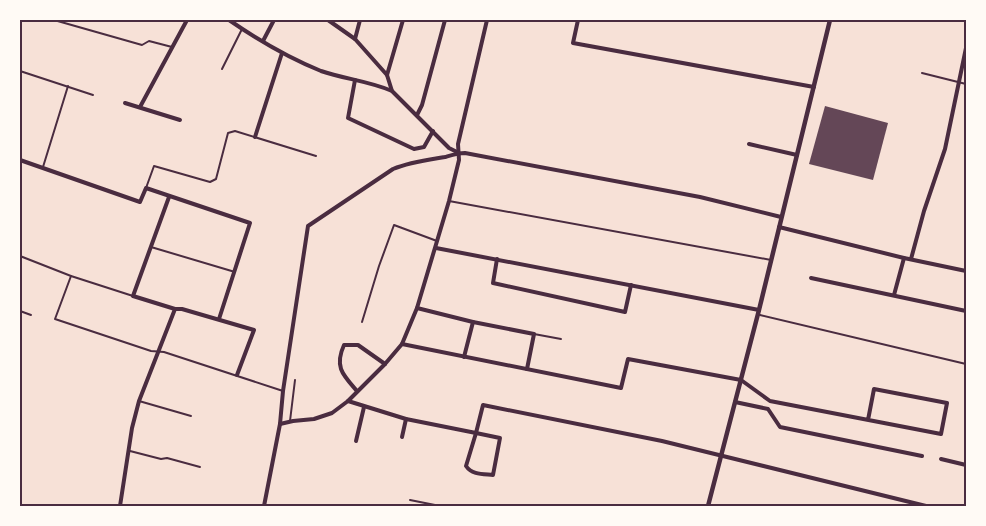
<svg xmlns="http://www.w3.org/2000/svg" width="986" height="526" viewBox="0 0 986 526" font-family="Rubik,sans-serif">
	<style>
		.building { fill: #644757 }
		.lines { fill: none; stroke-linecap: round; stroke-linejoin: round }
		.service { stroke: #4a2c40; stroke-width: 2 }
		.minor { stroke: #4a2c40; stroke-width: 4 }
		.tertiary { stroke: #4a2c40; stroke-width: 4.5 }
		.neatline { fill: none; stroke: #4a2c40; stroke-width: 2 }
	</style>
	<rect width="100%" height="100%" fill="#f7e1d7"/>
	<path class="building" d="M825,106L888,123L873,180L809,164Z"/>
	<g class="lines">
		<g class="service">
			<path d="M54,20L142,45L149,41L172,47"/>
			<path d="M222,69L242,29"/>
			<path d="M20,71L93,95"/>
			<path d="M922,73L966,84"/>
			<path d="M43,167L68,86"/>
			<path d="M146,188L154,166L210,182L216,179L228,133L235,131L316,156"/>
			<path d="M449,201L771,260"/>
			<path d="M151,247L235,272"/>
			<path d="M20,256L71,276L133,296"/>
			<path d="M71,276L55,319L151,351L164,352L283,391"/>
			<path d="M20,311L31,315"/>
			<path d="M760,315L966,364"/>
			<path d="M362,322L379,266L394,225L437,241"/>
			<path d="M534,334L561,339"/>
			<path d="M139,401L191,416"/>
			<path d="M290,421L295,380"/>
			<path d="M130,451L161,459L167,458L200,467"/>
			<path d="M410,500L440,506"/>
		</g>
		<g class="minor">
			<path d="M229,20C258,40 289,58 321,71C344,79 369,81 392,91L449,148L459,153"/>
			<path d="M328,20L355,39L387,75L392,91"/>
			<path d="M578,20L573,43L814,87"/>
			<path d="M355,39L360,20"/>
			<path d="M263,41L274,20"/>
			<path d="M387,75L403,20"/>
			<path d="M355,80L348,118L414,149L424,147L433,131"/>
			<path d="M125,103L180,120"/>
			<path d="M140,107L187,20"/>
			<path d="M417,115L422,105L445,20"/>
			<path d="M255,137L282,53"/>
			<path d="M749,144L797,155"/>
			<path d="M20,160L140,202L146,188L250,223L219,319"/>
			<path d="M169,197L133,296L175,309H182L254,330L237,375"/>
			<path d="M779,227L904,258L966,271"/>
			<path d="M436,248L759,310"/>
			<path d="M497,259L493,283L625,312L631,285"/>
			<path d="M911,259L924,211L945,149L966,48"/>
			<path d="M811,278L966,311"/>
			<path d="M894,295L904,258"/>
			<path d="M417,308L473,322L534,334L527,369"/>
			<path d="M402,344L621,388L628,359L741,380L770,401L941,434L947,403L874,389L868,420"/>
			<path d="M464,357L473,322"/>
			<path d="M357,391C343,375 334,367 344,345H358L385,364"/>
			<path d="M348,401L406,419L476,433L483,405L662,441L926,506"/>
			<path d="M735,402L768,409L780,427L922,456"/>
			<path d="M280,424L293,421L314,419L332,413L348,401L385,364L402,344L417,308L449,201L459,160L458,144L487,20"/>
			<path d="M476,433L500,438L493,475C483,474 472,475 466,466Z"/>
			<path d="M402,437L406,419"/>
			<path d="M356,441L364,407"/>
			<path d="M941,459L966,465"/>
			<path d="M120,506L132,428L139,401L175,309"/>
			<path d="M264,506L280,424L283,391L308,226L393,169C410,162 427,160 445,157C452,155 458,153 465,153L700,197L781,217"/>
		</g>
		<path class="tertiary" d="M708,506L759,310L830,20"/>
	</g>
	<rect width="986" height="526" fill="none" stroke="#fffaf5" stroke-width="42"/>
	<rect x="21" y="21" width="944" height="484" class="neatline"/>
</svg>
